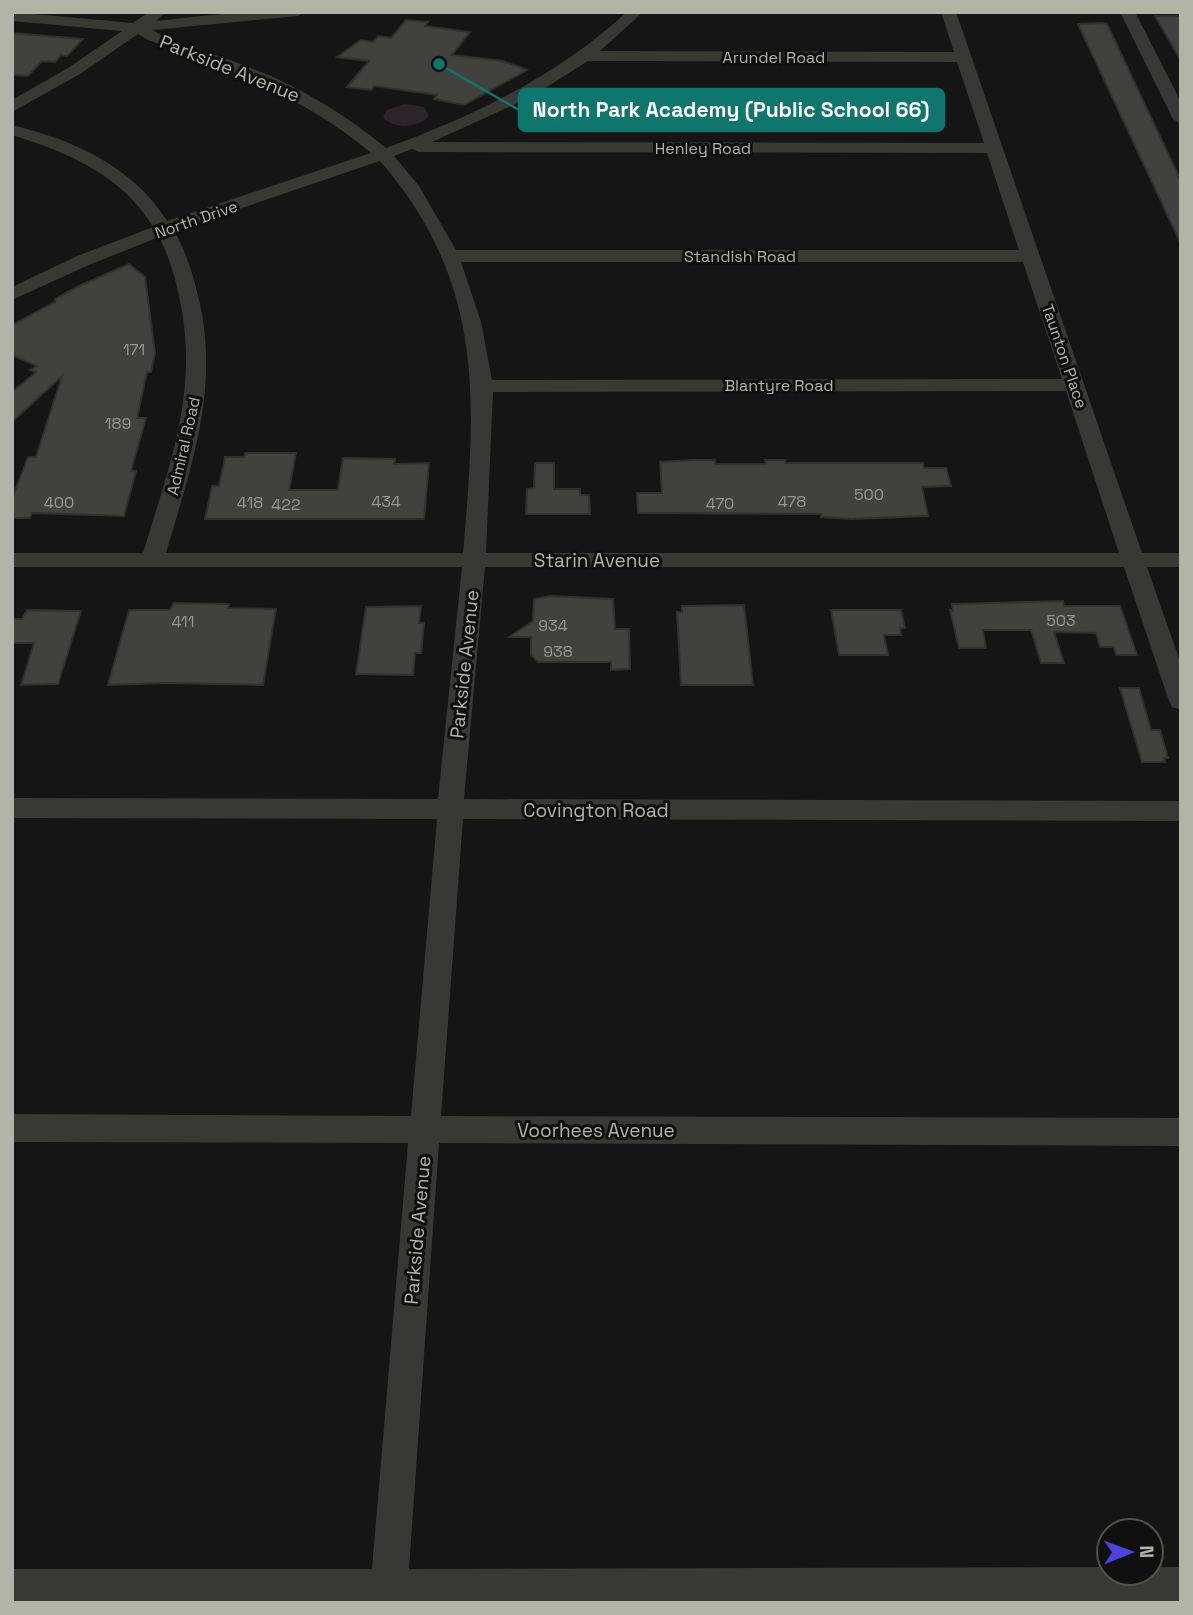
<svg xmlns="http://www.w3.org/2000/svg" width="1193" height="1615" viewBox="0 0 1193 1615" font-family="'Space Grotesk',sans-serif">
	<style>
		.green { fill: #2c2428 }
		.building { fill: #41423e; stroke: #2f312e; stroke-width: 2 }
		.lines { fill: none; stroke-linecap: round; stroke-linejoin: round }
		.minor { fill: #383935; fill-rule: evenodd }
		.labels { text-anchor: middle; stroke-width: 6; stroke-linejoin: round; paint-order: stroke }
		.far-street-label { font-size: 16px; fill: #b2b4a7; stroke: #0f100f }
		.number-label { font-size: 16px; fill: #96988d }
		.street-label { font-size: 19px; fill: #b2b4a7; stroke: #0f100f }
		.leader { fill: none; stroke: #0f766e; stroke-width: 2.5 }
		.callout-dot { fill: #0f766e; stroke: #0f100f; stroke-width: 2.5 }
		.callout { fill: #0f766e; stroke: #0f766e; stroke-width: 2.5 }
		.callout-label { font-size: 21px; text-anchor: middle; font-weight: bold; fill: #fff }
	</style>
	<rect width="100%" height="100%" fill="#141514"/>
	<path class="green" d="M404,104L424,107L429,116C418,128 394,130 383,117L387,110Z"/>
	<g class="building">
		<path d="M1155,16H1181V61Z"/>
		<path d="M406,20L428,22L425,26L470,32L452,55L503,61L527,70L464,105L434,99L437,95L374,86L371,90L347,87L369,61L337,57L361,40L373,42L378,36L391,38Z"/>
		<path d="M1102,23L1107,24L1181,181V244L1078,24Z"/>
		<path d="M12,33L48,36L83,39L67,56L61,55L55,62L42,61L28,76L12,75Z"/>
		<path d="M129,264L145,277L155,353L151,372H147L137,418H146L131,471H136L124,516L32,513L30,518H12V499L28,457H36L62,376L12,422V392L36,372L30,370L37,366L12,355V325L55,302V299L77,287Z"/>
		<path d="M245,453H296L289,490H338L343,458L395,459L394,464L429,463L424,519H205L212,486H219L225,457H244Z"/>
		<path d="M695,460H715V464H766L765,460H785L786,463H923L924,468H946L951,486L922,487L928,516L852,519L821,517V514L638,513L637,493H662L660,462Z"/>
		<path d="M535,463H554V489H580V495H589L590,514H526L527,489L534,488Z"/>
		<path d="M550,596L613,599L615,629H629L630,669L611,670V662H538L531,655V637H509L533,621L534,599Z"/>
		<path d="M1063,601L1064,606H1120L1137,655H1116L1114,647H1100L1096,633L1054,632L1064,663H1041L1031,630H983L986,648H959L950,610L953,611L952,604Z"/>
		<path d="M174,603L229,604L228,608L276,609L263,685L167,683L108,685L129,610H170Z"/>
		<path d="M744,605L753,685H681L677,612H682V606Z"/>
		<path d="M421,606L419,623H424L421,653H415L413,675L356,674L366,607Z"/>
		<path d="M27,610L81,611L58,684L21,685L34,643H12V619H22Z"/>
		<path d="M831,610H901L905,628H900L901,635H884L888,655H839Z"/>
		<path d="M1120,688H1139L1151,730H1160L1168,758H1164L1165,762H1142Z"/>
	</g>
	<g class="lines">
		<g class="minor">
			<path d="M12,12L133,23L149,12H166L156,21L239,12H305L298,16L153,30C177,46 211,52 238,63C293,83 341,111 386,148C474,116 557,76 627,12H643L600,51L954,52L941,12H956L1142,553H1181V567H1147L1181,664V710L1172,707L1169,701L1124,567H485L464,799L1181,801V821L463,819L441,1116L1181,1118V1146L439,1143L409,1569L1109,1567V1573H1151V1567H1181V1603H12V1569H372L408,1143L12,1142V1114L411,1116L437,819L12,818V798L438,799L462,567H12V553H143C170,463 201,387 178,292C174,273 168,254 159,237L91,264L12,300V287L77,256L153,227C122,175 67,152 12,135V125C73,140 133,166 167,221L371,153C305,97 228,69 148,40L138,34L80,74L12,112V100L68,68L122,31L12,21ZM588,61L957,62L984,143L432,142L531,97ZM412,149L419,152L987,153L1019,250H456L419,186L394,156ZM380,161C486,283 476,402 463,553H166C191,467 221,386 198,296C193,274 186,251 174,231ZM461,262H1023L1062,379L492,380L481,322ZM1066,391L1119,553H486L493,392Z"/>
			<path d="M1120,12H1135L1181,102V124L1173,119Z"/>
		</g>
	</g>
	<g class="labels">
		<g class="far-street-label">
			<text x="774" y="63">Arundel Road</text>
			<text x="703" y="154">Henley Road</text>
			<text transform="translate(196 219) rotate(-19)" y="6">North Drive</text>
			<text x="740" y="262">Standish Road</text>
			<text transform="translate(1065 356) rotate(71)" y="6">Taunton Place</text>
			<text x="779" y="391">Blantyre Road</text>
			<text transform="translate(183 446) rotate(-77)" y="6">Admiral Road</text>
		</g>
		<g class="number-label">
			<text x="134" y="355">171</text>
			<text x="118" y="429">189</text>
			<text x="869" y="500">500</text>
			<text x="386" y="507">434</text>
			<text x="792" y="507">478</text>
			<text x="59" y="508">400</text>
			<text x="250" y="508">418</text>
			<text x="720" y="509">470</text>
			<text x="286" y="510">422</text>
			<text x="1061" y="626">503</text>
			<text x="183" y="627">411</text>
			<text x="553" y="631">934</text>
			<text x="558" y="657">938</text>
		</g>
		<g class="street-label">
			<text transform="translate(230 68) rotate(22)" y="7">Parkside Avenue</text>
			<text x="597" y="567">Starin Avenue</text>
			<text transform="translate(464 664) rotate(-84)" y="7">Parkside Avenue</text>
			<text x="596" y="817">Covington Road</text>
			<text x="596" y="1137">Voorhees Avenue</text>
			<text transform="translate(417 1230) rotate(-85)" y="7">Parkside Avenue</text>
		</g>
	</g>
	<path class="leader" d="M439 64L519 110"/>
	<circle class="callout-dot" cx="439" cy="64" r="7"/>
	<rect class="callout" x="519" y="89" width="425" height="42" rx="7"/>
	<g class="callout-label">
		<text x="731" y="117">North Park Academy (Public School 66)</text>
	</g>
	<rect width="1193" height="1615" fill="none" stroke="#b2b4a7" stroke-width="28"/>
	<g transform="translate(1130 1552) rotate(89)"><circle r="33" fill="#0f100f" stroke="#50524c" stroke-width="2"/>
	<path d="M0-5L12 26L0 18L-12 26Z" fill="#4f43de"/>
	<text y="-10" font-size="19" font-weight="bold" text-anchor="middle" fill="#b2b4a7">N</text>
	</g>
</svg>
